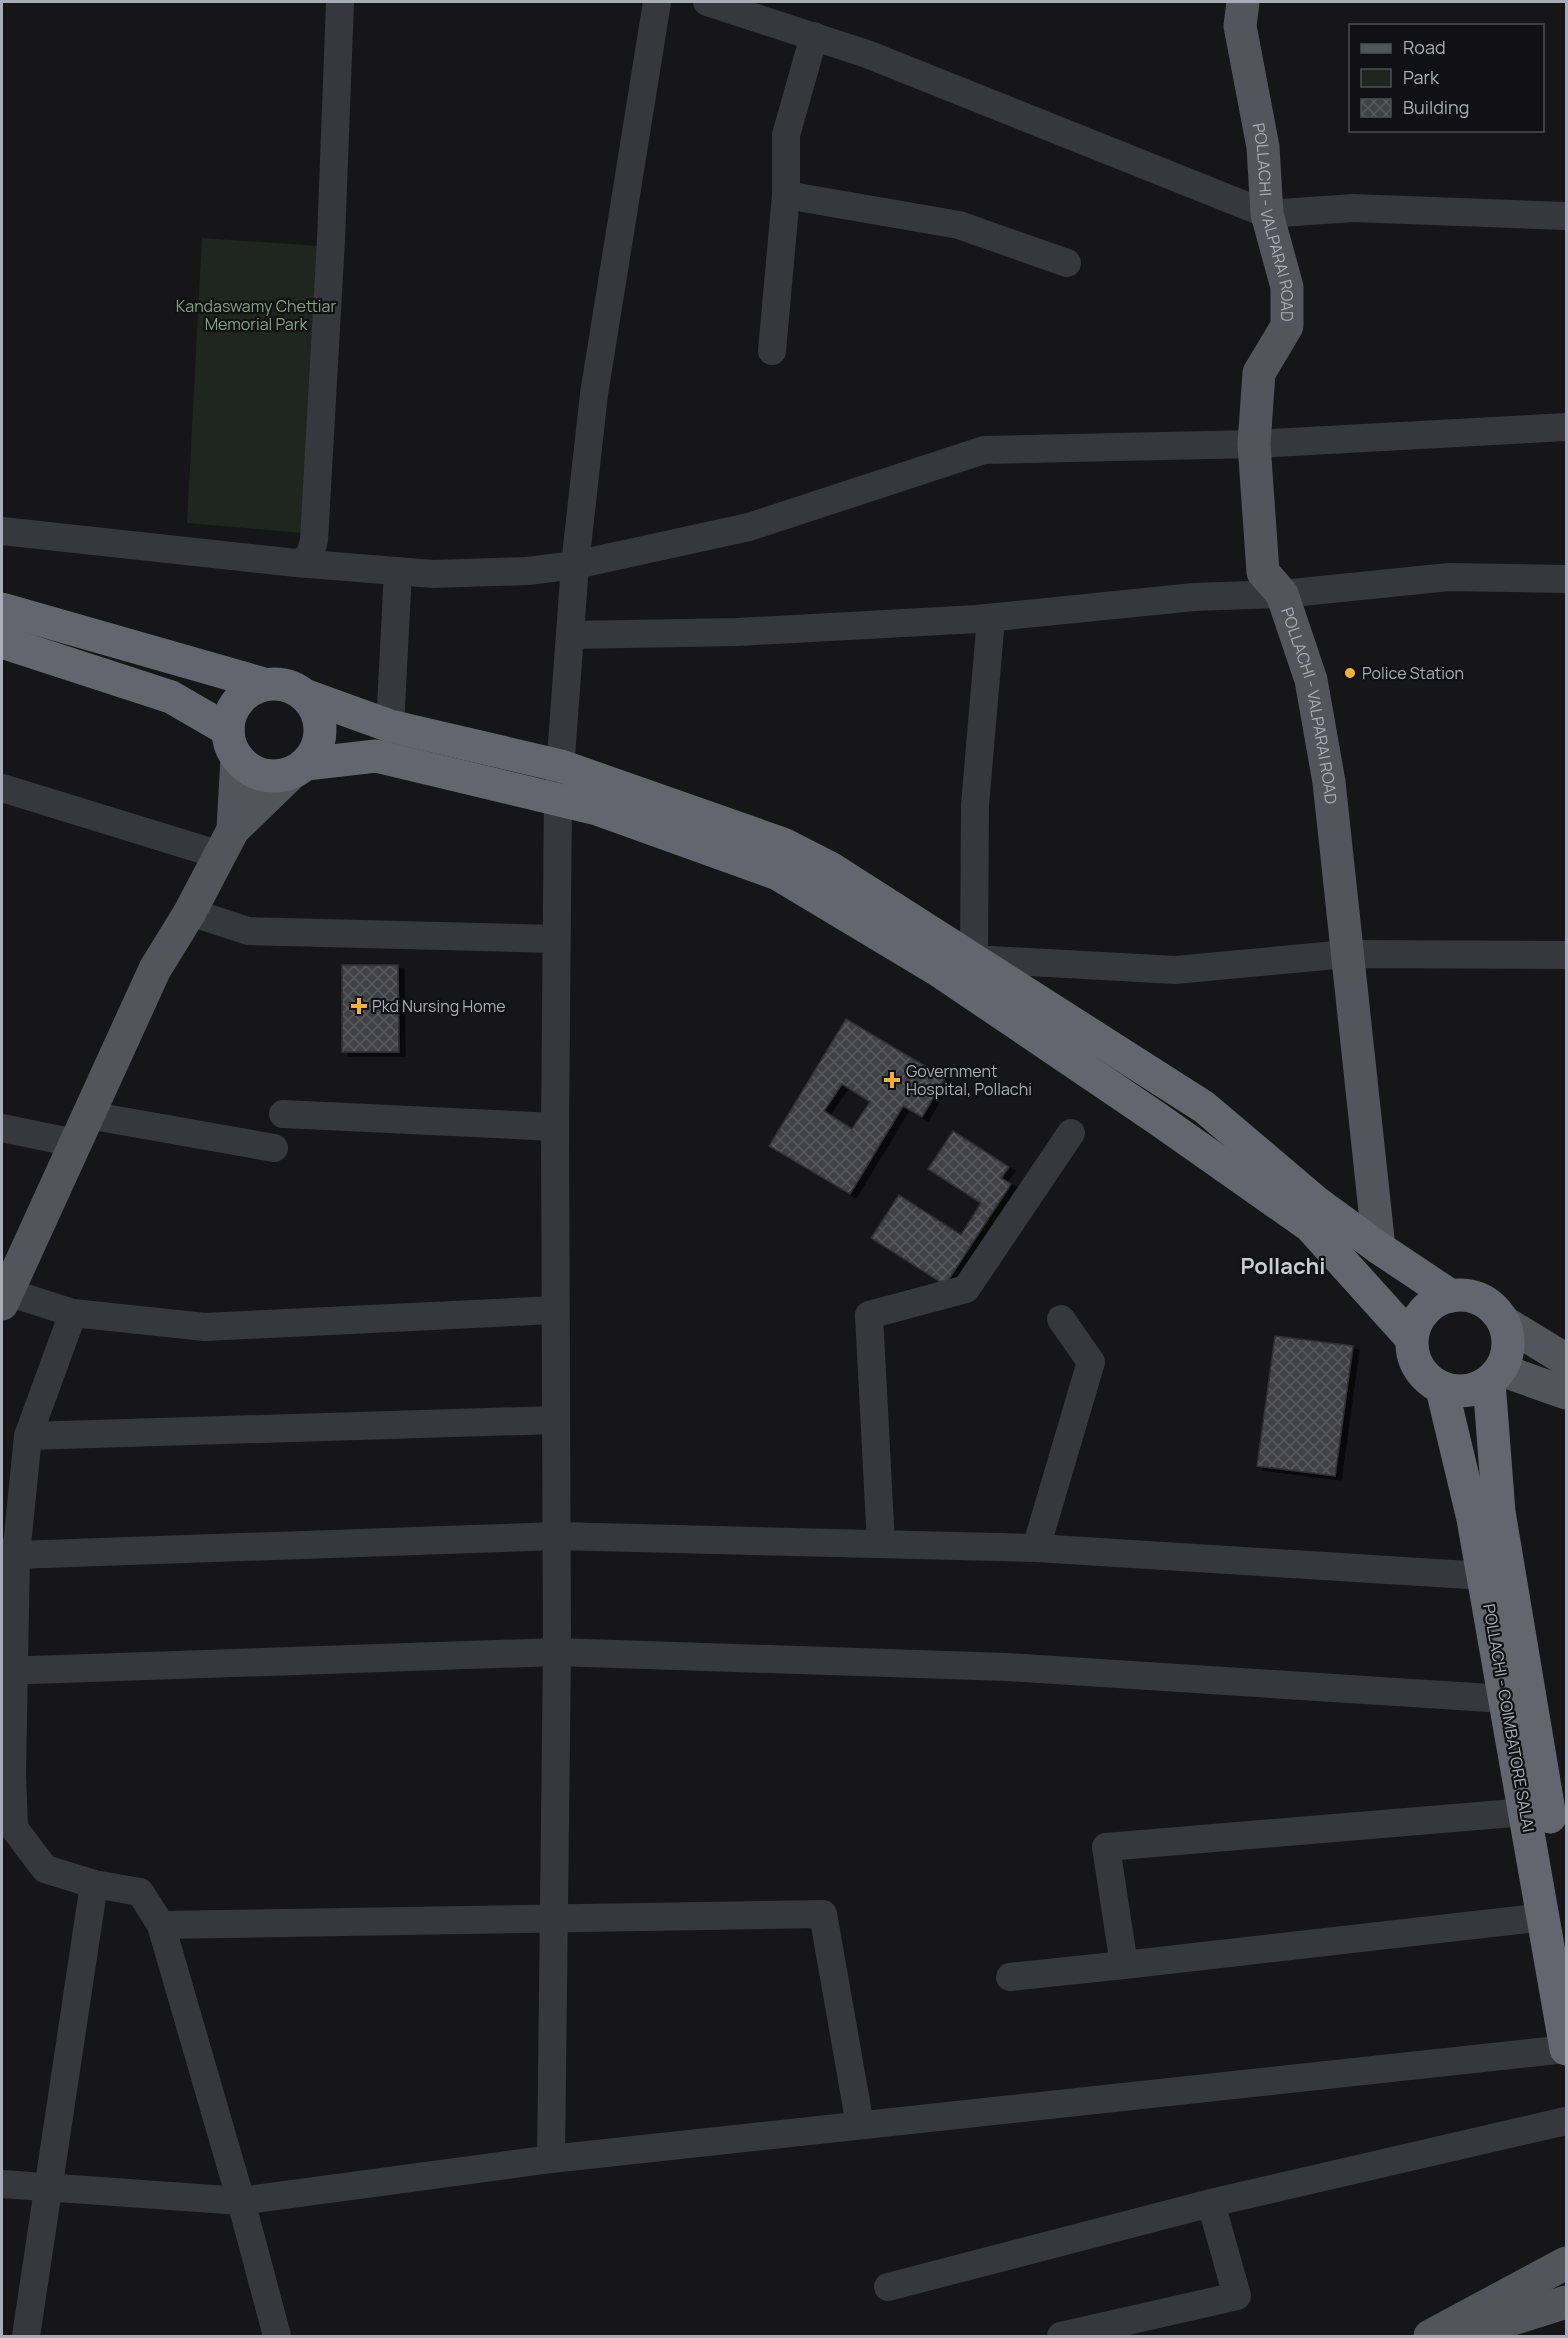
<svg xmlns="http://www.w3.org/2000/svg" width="1568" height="2338" viewBox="0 0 1568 2338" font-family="Manrope,sans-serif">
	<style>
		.park { fill: #1e261f }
		.building { fill: url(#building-cross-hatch); stroke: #303034; stroke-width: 1.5; fill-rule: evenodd; filter: url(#shadow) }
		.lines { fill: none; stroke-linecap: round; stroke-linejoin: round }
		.minor { stroke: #37383d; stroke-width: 28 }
		.major { stroke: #53555c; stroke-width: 33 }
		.highway { stroke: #63666e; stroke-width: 33 }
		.poi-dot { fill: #f2b134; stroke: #111113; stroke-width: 2 }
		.labels { text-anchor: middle; stroke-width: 4.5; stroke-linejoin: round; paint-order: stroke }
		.street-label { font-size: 16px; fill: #a8adb8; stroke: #111113 }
		.park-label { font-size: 16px; fill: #7fa381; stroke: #111113 }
		.poi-label { font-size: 16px; fill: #a8adb8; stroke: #111113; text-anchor: start }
		.district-label { font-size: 22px; font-weight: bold; fill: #c9ccd4; stroke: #111113 }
	</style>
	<defs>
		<pattern id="building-cross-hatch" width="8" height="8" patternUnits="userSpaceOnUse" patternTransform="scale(1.5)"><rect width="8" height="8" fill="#404145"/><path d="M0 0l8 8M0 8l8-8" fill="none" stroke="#595a5e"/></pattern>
		<filter id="shadow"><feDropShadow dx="6" dy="4" stdDeviation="0" flood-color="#0009"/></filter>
	</defs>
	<rect width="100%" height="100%" fill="#161618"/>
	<path class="park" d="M202,238L319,246L303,533L187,523Z"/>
	<g class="building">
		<path d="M342,965H398L399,1052H342Z"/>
		<path d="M846,1019L945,1078L922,1117L903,1106L850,1194L769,1146ZM842,1084L870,1102L852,1129L824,1111Z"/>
		<path d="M953,1131L1009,1167L1001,1178L1011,1184L945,1285L871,1238L899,1195L961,1235L981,1203L928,1169Z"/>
		<path d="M1275,1336L1353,1346L1335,1476L1257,1466Z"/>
	</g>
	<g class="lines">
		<g class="minor">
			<path d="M707,2L867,54L1267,214L1353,208L1566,216"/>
			<path d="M786,195L959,225L1067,263"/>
			<path d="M772,351L786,195V135L814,36"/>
			<path d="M2,531L296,563L433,574L528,571L575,565L749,527L984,450L1254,444L1566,427"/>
			<path d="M296,563L309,558L314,540L331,240L340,2"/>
			<path d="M991,618L975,805L974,959L1175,970L1347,954L1566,955"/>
			<path d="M572,635L737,632L977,619L1194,597L1282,594L1449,577L1566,579"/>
			<path d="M390,726L398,571"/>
			<path d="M2,788L220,855"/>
			<path d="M190,912L248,931L556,939"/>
			<path d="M283,1114L555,1127"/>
			<path d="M88,1115L274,1148"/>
			<path d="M2,1128L75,1143"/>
			<path d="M7,1292L73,1313L205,1327L555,1310"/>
			<path d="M73,1313L28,1436L16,1555L12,1773L14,1828L45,1869L94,1884L140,1892L161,1925L241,2201L277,2336"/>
			<path d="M28,1436L555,1420"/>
			<path d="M881,1544L869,1315L966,1289L1071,1133"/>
			<path d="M1036,1548L1091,1362L1061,1319"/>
			<path d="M2,1552L16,1555L557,1536L1036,1548L1484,1576"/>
			<path d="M2,1671L557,1652L1007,1667L1505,1699"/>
			<path d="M1526,1812L1106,1847L1124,1965L1544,1917"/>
			<path d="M161,1925L823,1914L860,2125"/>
			<path d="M1010,1977L1124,1965"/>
			<path d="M551,2159L557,1652L555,1127L558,798L575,565L594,394L657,2"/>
			<path d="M2,2184L241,2201L551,2159L1566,2049"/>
			<path d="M888,2287L1211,2203L1566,2121"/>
			<path d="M26,2336L94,1884"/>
			<path d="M1061,2336L1237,2296L1211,2203"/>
		</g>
		<g class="major">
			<path id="s1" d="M1243,2L1240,26L1263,147L1267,214L1287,287V326L1259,373L1254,444L1263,572L1282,594L1311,680L1329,782L1379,1248"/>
			<path d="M233,830L237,757"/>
			<path d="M2,1304L155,969L190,912L233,830L293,772"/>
			<path d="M1504,1322L1566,1360"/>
			<path d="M1501,1370L1566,1393"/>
			<path d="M1430,2336L1566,2263"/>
			<path d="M1477,2336L1503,2322L1566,2302"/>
		</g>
		<g class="highway">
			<path d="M2,609L264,684"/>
			<path d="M2,642L171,697L228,730"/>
			<circle cx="274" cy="730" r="46"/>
			<path d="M307,696L390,726L561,766L783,844L830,868L1204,1107L1316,1202L1379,1248L1451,1296"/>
			<path d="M306,764L376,756L597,809L778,874L938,970L1158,1119L1310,1226L1411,1338"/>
			<circle cx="1460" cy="1343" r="48"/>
			<path d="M1489,1382L1499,1512L1550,1817"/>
			<path d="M1442,1389L1473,1519L1566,2049"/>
		</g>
	</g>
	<g class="poi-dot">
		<circle cx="1350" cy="673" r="6"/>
		<path d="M356 997h6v6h6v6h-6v6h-6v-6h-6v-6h6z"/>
		<path d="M889 1071h6v6h6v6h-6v6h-6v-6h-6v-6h6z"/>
	</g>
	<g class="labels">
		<g class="street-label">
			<text dy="6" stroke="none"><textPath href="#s1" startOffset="224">POLLACHI - VALPARAI ROAD</textPath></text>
			<text dy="6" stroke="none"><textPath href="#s1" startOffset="728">POLLACHI - VALPARAI ROAD</textPath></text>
			<text transform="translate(1509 1718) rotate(80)" y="6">POLLACHI - COIMBATORE SALAI</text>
		</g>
		<g class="park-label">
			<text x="256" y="312">Kandaswamy Chettiar<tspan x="256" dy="18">Memorial Park</tspan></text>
		</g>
		<g class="poi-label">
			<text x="1362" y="679">Police Station</text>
			<text x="372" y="1012">Pkd Nursing Home</text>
			<text x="906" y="1077">Government<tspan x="906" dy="18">Hospital, Pollachi</tspan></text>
		</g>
		<g class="district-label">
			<text x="1283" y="1274">Pollachi</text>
		</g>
	</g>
	<rect width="1568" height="2338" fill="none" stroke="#a8adb8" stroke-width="6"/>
	<rect x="1349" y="24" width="195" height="108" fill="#111113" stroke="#4d4f55" stroke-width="1.5"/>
	<rect x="1361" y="44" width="30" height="9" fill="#53555c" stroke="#4d4f55" stroke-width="1.5"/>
	<text x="1403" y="54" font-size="18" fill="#a8adb8">Road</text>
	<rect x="1361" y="69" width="30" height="18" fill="#1e261f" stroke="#4d4f55" stroke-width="1.5"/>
	<text x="1403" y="84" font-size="18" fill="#a8adb8">Park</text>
	<rect x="1361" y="99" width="30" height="18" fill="url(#building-cross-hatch)" stroke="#4d4f55" stroke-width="1.5"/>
	<text x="1403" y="114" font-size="18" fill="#a8adb8">Building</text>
</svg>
